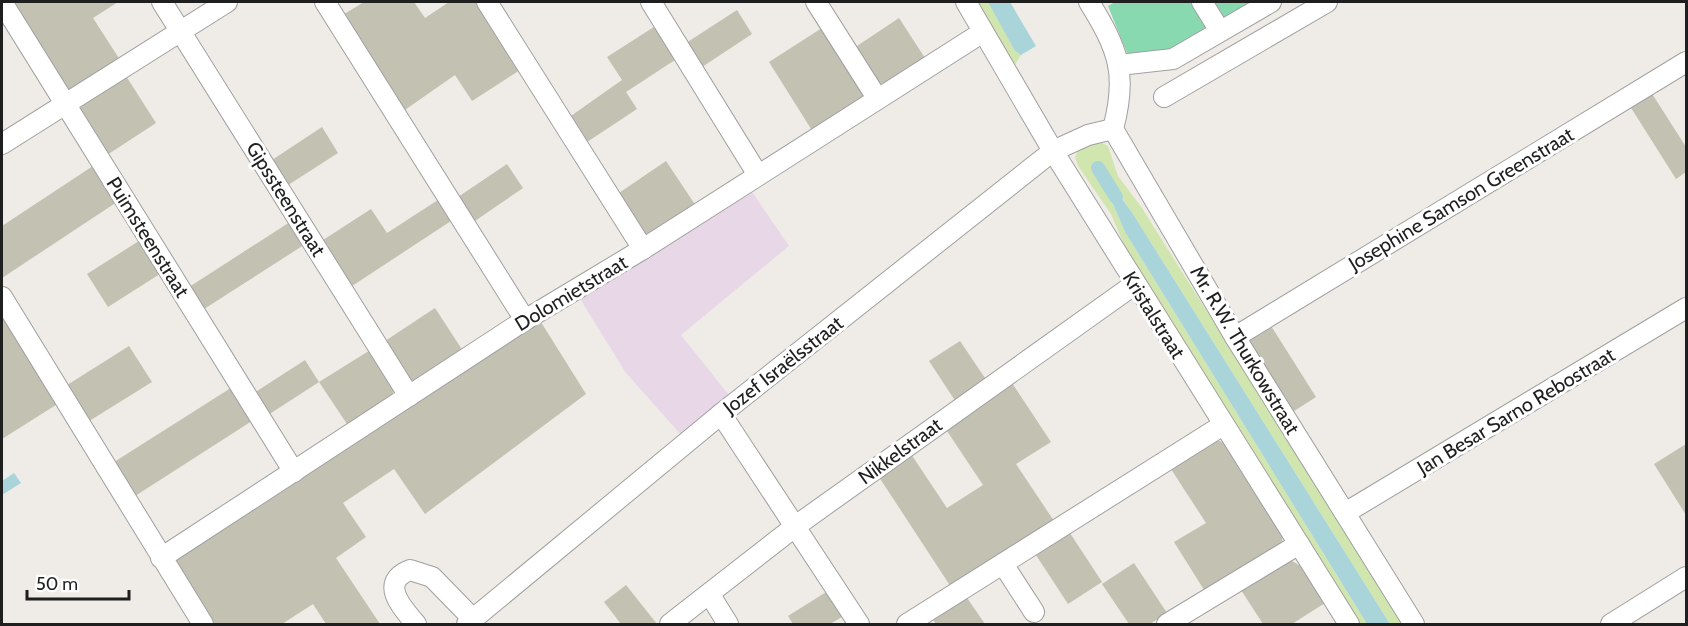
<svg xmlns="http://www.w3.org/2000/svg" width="1688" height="626" viewBox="0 0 1688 626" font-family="Cabin,sans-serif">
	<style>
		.industrial { fill: #e8d8e7 }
		.construction { fill: #c3c1b1 }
		.grass { fill: #d1e6af }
		.pitch { fill: #88d9af }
		.water { fill: #a9d5da }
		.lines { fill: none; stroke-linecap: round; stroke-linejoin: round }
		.canal { stroke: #a9d5da; stroke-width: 14 }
		.minor-casing { stroke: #a0a0a0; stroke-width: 22 }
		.minor { stroke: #fff; stroke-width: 20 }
		.labels { text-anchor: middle; stroke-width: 6; stroke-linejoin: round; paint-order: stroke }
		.street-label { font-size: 20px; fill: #1f1f1f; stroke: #fff }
	</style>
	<rect width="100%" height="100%" fill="#efebe6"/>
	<path class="industrial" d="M748,186L789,246L681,335L732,399L683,437L626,373L577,294Z"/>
	<g class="construction">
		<path d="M10,2H118L93,18L122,63L79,92L68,89Z"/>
		<path d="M364,2H414L425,18L449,2H480L523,68L472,101L455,75L402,112L341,16Z"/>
		<path d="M737,10L752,34L699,69L683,45Z"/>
		<path d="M899,18L925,58L886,83L874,84L851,50Z"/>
		<path d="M657,25L678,58L626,92L637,109L584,144L568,118L622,80L607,57Z"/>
		<path d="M825,26L863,90L864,97L813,132L769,62Z"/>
		<path d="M126,76L156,123L104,157L80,109L84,101Z"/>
		<path d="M1649,89L1686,147V172L1676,179L1628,103Z"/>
		<path d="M322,127L338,153L285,187L269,162Z"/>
		<path d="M666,161L696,206L650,235H644L616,195Z"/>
		<path d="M96,164L120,200L2,278V226Z"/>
		<path d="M507,164L523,188L472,223L455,199Z"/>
		<path d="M441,198L454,219L349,288L320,242L371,209L387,233Z"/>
		<path d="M293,220L307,243L201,311L186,289Z"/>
		<path d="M142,239L163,272L108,307L87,274Z"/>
		<path d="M435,308L463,351L419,381H412L404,377L382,343Z"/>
		<path d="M2,312L59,403L2,439Z"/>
		<path d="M539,319L586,394L425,514L394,469L343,503L366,537L336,558L380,624H326L313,604L282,624H215L176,567L175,559Z"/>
		<path d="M1268,321L1316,397L1291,413L1248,339Z"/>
		<path d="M960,341L987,381L956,402L929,361Z"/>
		<path d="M129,346L152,382L86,423L64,387Z"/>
		<path d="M372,349L393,380L394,390L390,400L349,427L319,382L265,417L251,395L305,360L319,382Z"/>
		<path d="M1012,383L1051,442L1016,464L1054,521L951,587L879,477L911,454L947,508L983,485L945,428Z"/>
		<path d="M234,386L255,419L132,498L111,464Z"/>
		<path d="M1212,441H1220L1227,445L1283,532L1282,541L1278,549L1206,593L1174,542L1206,523L1169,466Z"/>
		<path d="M1686,444V515L1654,464Z"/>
		<path d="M1068,530L1102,582L1068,604L1034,552Z"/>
		<path d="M1287,561H1292L1304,568L1325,603L1292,624H1263L1241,590Z"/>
		<path d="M1134,563L1167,613L1150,624H1129L1102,584Z"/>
		<path d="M626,585L657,624H621L604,602Z"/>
		<path d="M831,589L847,614L830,624H793L788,616Z"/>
		<path d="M965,595L985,624H936L932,618Z"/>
	</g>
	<g class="grass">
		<path d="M973,2H988L992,7L1015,51L1021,55L1014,66Z"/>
		<path d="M1098,141L1108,146L1118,176L1142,208L1403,624H1390L1133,214L1110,181L1104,183L1125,232L1367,624H1357L1125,247L1111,214L1078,166L1075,157L1080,147Z"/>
	</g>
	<path class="pitch" d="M1115,2H1259C1213,29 1183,56 1127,53L1108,6Z"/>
	<g class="water">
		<path d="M988,2H1010L1036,46L1021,55L1015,51Z"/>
		<path d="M1109,181L1133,214L1390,624H1367L1125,232L1104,183Z"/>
		<path d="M14,473L21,483L2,495V481Z"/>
	</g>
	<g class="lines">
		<path class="canal" d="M1098,168L1116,197"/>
		<g class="minor-casing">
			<g id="minor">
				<path d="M2,2L294,472"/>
				<path d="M162,2L409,396"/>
				<path d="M325,2L525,320"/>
				<path d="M487,2L643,249"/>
				<path d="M651,2L758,175"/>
				<path d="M816,2L877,98"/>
				<path d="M966,2L1053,151L1349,624"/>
				<path d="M1089,2C1118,49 1128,73 1113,129L1235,337L1414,624"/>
				<path d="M1202,2L1220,31"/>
				<path d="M1119,65L1173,59L1271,2"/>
				<path d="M1164,97L1327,2"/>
				<path d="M2,144L227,2"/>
				<path d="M2,297L203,624"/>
				<path d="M1235,337L1686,62"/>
				<path d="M721,414L859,624"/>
				<path d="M1345,513L1686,308"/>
				<path d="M161,558L525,320L643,249L983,32"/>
				<path d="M1003,564L1034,612"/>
				<path d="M710,595L728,624"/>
				<path d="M416,624C401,607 379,582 410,570L432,577L473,619"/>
				<path d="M467,624L721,414L1053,151L1088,135L1113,129"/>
				<path d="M670,624L797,525L1135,284"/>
				<path d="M907,624L1223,425"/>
				<path d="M1167,624L1299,544"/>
				<path d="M1611,624L1686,577"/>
			</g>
		</g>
		<use href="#minor" class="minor"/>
	</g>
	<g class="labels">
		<g class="street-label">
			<text transform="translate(286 199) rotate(58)" y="7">Gipssteenstraat</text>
			<text transform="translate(1461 199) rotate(-31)" y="7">Josephine Samson Greenstraat</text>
			<text transform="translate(148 237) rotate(58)" y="7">Puimsteenstraat</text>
			<text transform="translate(571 293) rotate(-31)" y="7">Dolomietstraat</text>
			<text transform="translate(1154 315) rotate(58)" y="7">Kristalstraat</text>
			<text transform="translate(1245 350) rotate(59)" y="7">Mr. R.W. Thurkowstraat</text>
			<text transform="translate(783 365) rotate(-38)" y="7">Jozef Israëlsstraat</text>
			<text transform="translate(1516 411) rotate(-31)" y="7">Jan Besar Sarno Rebostraat</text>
			<text transform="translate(900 451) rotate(-36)" y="7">Nikkelstraat</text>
		</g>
	</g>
	<rect width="1688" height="626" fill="none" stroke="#1f1f1f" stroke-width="6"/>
	<path d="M27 590v9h102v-9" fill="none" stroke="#1f1f1f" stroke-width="3"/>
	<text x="36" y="590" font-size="18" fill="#1f1f1f" stroke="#ffffff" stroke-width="4.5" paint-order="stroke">50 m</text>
</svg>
